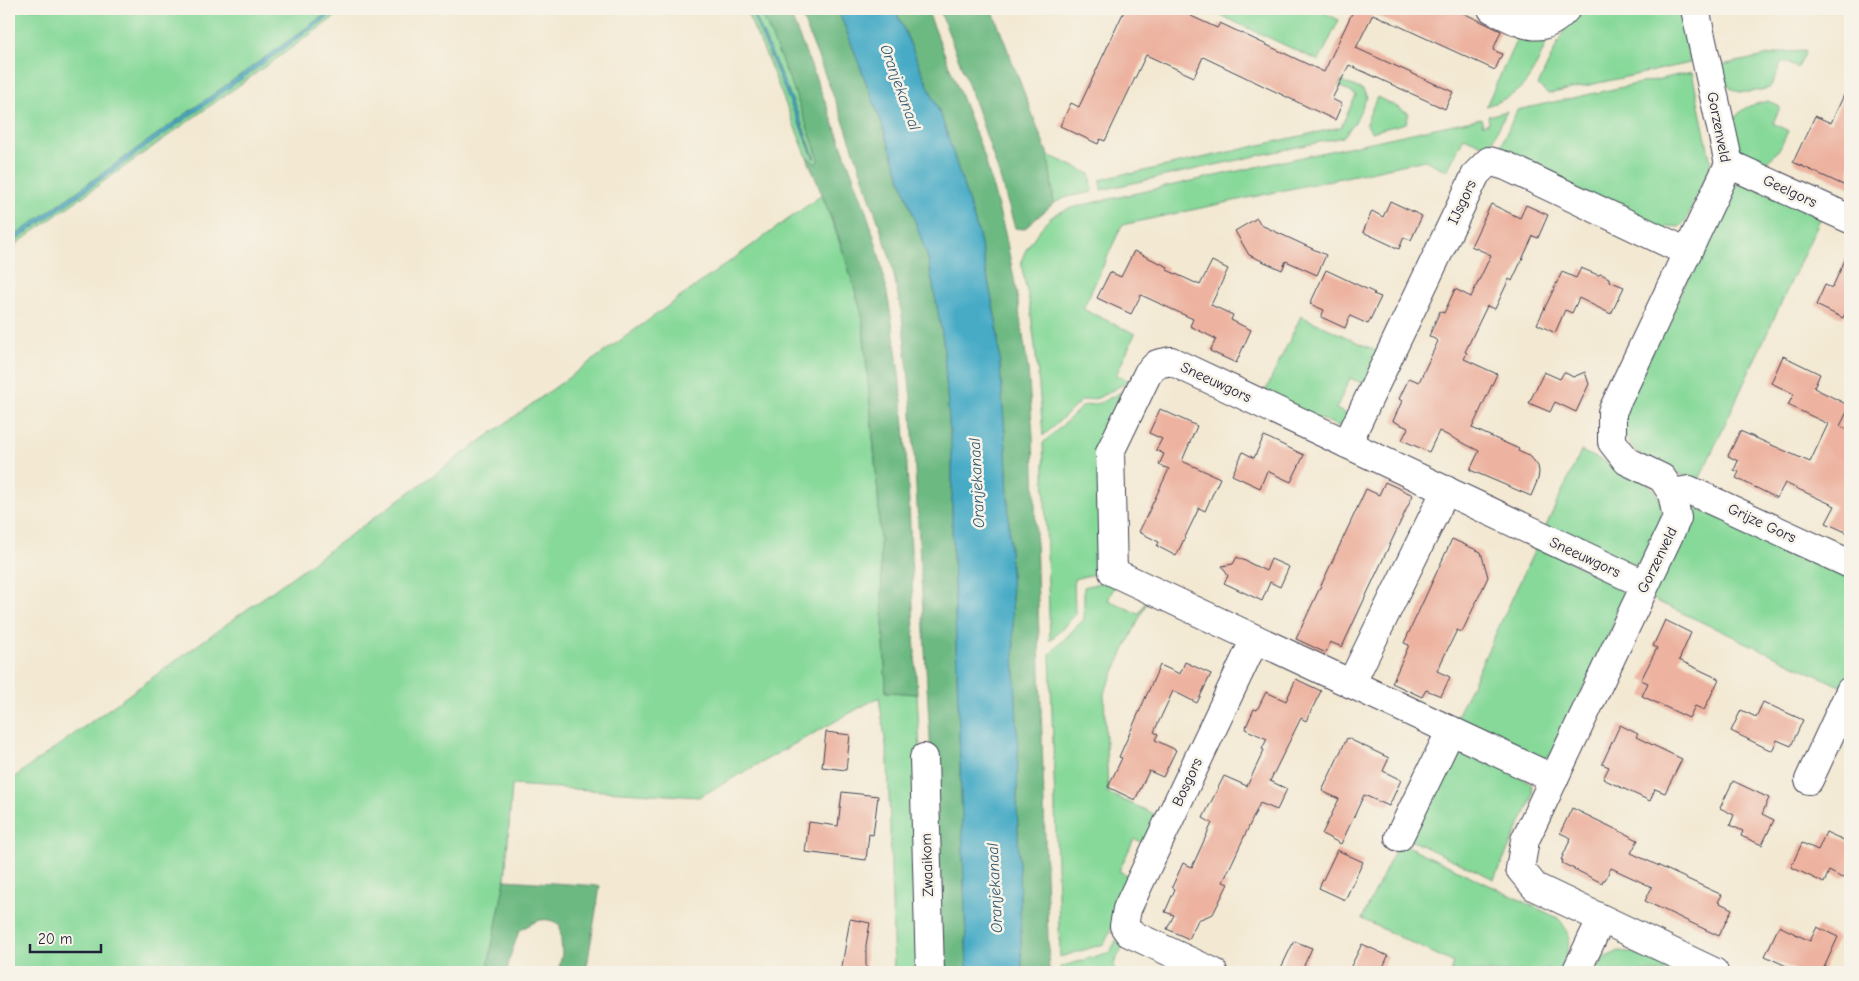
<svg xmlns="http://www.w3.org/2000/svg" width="1859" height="981" viewBox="0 0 1859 981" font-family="'Comic Neue',sans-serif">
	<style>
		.green { fill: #87d99a; stroke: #547e6a }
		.forest { fill: #6db982; stroke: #486e5e }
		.water { fill: #47abc6; stroke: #346680 }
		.building { fill: #edb3a0 }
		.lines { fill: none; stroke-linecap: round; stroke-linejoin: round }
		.minor-casing { stroke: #414052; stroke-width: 30 }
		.minor { stroke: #fff; stroke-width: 28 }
		.labels { text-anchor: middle; stroke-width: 5; stroke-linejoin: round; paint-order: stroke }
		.street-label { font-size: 15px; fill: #22223b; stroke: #f7f3e8 }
		.water-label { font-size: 16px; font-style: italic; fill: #315973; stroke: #f7f3e8 }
	</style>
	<rect width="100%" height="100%" fill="#f7f3e8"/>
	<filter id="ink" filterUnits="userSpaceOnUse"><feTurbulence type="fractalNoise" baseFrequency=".02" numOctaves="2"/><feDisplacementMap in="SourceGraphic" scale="10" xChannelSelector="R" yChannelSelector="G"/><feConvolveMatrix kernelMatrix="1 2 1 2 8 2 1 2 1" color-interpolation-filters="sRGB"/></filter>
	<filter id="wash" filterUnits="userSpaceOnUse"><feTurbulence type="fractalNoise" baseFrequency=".0096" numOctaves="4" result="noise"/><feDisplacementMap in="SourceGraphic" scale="20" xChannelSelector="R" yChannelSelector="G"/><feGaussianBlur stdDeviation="1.12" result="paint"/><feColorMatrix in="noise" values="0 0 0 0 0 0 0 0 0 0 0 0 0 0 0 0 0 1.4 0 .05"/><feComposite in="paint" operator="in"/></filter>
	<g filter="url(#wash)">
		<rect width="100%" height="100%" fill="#f3e9d3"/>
		<g class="green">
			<path d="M9,9H333L9,240Z"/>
			<path d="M339,9H346L9,249V245Z"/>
			<path d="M745,9H750L798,118L814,159L815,158L799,116L752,9H760L793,88L819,159L816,164L807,157L766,55Z"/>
			<path d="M1223,9H1317L1339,20L1319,61L1220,15Z"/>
			<path d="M1574,9H1679L1690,63L1548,94L1538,85Z"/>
			<path d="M1505,22L1547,42C1530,78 1527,93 1486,106L1517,39L1501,31Z"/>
			<path d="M1806,51L1798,68L1782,61L1770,88C1739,95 1731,97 1717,66L1784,52Z"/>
			<path d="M1692,72L1711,164L1686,221L1679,227L1668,226L1665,231L1498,152L1517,110Z"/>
			<path d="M1341,81L1363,90L1367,97L1355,122L1343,137L1101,190L1100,180L1128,173L1130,174L1341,127L1356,95L1339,86Z"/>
			<path d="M1377,97L1409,113L1406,123L1371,132L1366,123Z"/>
			<path d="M1768,101L1780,107L1773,123L1788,131C1781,146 1774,165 1754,163L1738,152L1732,125C1739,107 1751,105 1768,101Z"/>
			<path d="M1507,111L1489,148L1464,137L1447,171L1425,160L1122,225L1083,309L1135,334L1116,375L1129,381L1098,398L1081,401L1043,436C1040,393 1036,350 1030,307C1029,294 1020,270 1022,259C1025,248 1044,222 1053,216C1062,210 1072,208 1082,205L1481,118L1483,125L1489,123L1488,116Z"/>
			<path d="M1048,155L1090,174L1093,192L1067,197L1054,203Z"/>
			<path d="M1741,182L1821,217L1698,482C1677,472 1629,457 1624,433C1622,427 1624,419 1623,413L1732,186Z"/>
			<path d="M822,195L848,265L862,314L878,494L886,692L917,694L922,789L927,972H894L888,760L879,697L699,797L512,785L505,880L487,972H374V969L345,972H9V781Z"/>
			<path d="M1301,316L1381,353L1366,385L1350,378L1336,409L1351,416L1341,427L1263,396Z"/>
			<path d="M1125,390L1107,571L1074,579L1075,615L1050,641L1043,443L1083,406L1100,403Z"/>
			<path d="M1581,451C1599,460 1646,476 1656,492C1661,500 1663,513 1661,522C1655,536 1649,558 1635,565L1545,528Z"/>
			<path d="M1698,508L1850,574V675L1844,688L1650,598L1689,515Z"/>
			<path d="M1537,545L1622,588L1624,592V602L1553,753L1541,760L1454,723Z"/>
			<path d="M1107,581L1115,585L1108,600L1139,614L1147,599L1148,600L1104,693L1108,793L1163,818L1150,846L1134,839L1119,871L1135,879L1104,944L1060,957L1050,654L1084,619V587Z"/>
			<path d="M1453,743L1531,783L1533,793L1532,799L1494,879L1408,839Z"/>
			<path d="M1399,842L1558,918C1568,929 1572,940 1566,954L1571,957L1564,972H1556L1546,968L1544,972H1451L1454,963L1362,919Z"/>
			<path d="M1117,939L1125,942L1114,964L1115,972H1060V967L1110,952Z"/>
			<path d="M1619,951L1635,953L1676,972H1595L1604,958Z"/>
		</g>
		<g class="forest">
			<path d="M760,9H788C808,59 829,109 847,160C861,196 874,231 882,268C912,408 909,552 917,694L886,692L878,494L862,314L838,235L807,157L816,164L819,159L793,88Z"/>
			<path d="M799,9H838L879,116L928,259L943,339L952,462V523L967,972H935L931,757L911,398L902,316L891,261L880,227L845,125Z"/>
			<path d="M901,9H927L984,155L1005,233L1016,289L1028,369L1033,436L1049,972H1022L1017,798L1018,751L1006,448L997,326L979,235L942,118L897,13L901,11Z"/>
			<path d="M939,9H992L1048,155L1054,203L1024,229L1015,228C994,153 968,81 939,9Z"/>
			<path d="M505,880L600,886L586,972H558L562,954L560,925C544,914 534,922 519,931L509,960L507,972H487Z"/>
		</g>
		<g class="water">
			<path d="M333,9H339L9,245V240Z"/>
			<path d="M750,9H752L799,116L814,159Z"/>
			<path d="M838,9H895L942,118L979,235L997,326L1006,448L1018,751L1017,798L1022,972H967L952,523V462L943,339L928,259L879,116Z"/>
		</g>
		<g id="blocks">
			<g class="building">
				<path d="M1125,9H1176L1217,28L1220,23L1324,72L1354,9H1455L1501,31L1493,50L1502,54L1495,70L1373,14L1356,48L1453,92L1445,109L1349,65L1332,99L1342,104L1335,120L1203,57L1194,77L1146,55L1105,141L1100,139L1098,144L1060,126L1071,103L1079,107Z"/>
				<path d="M1850,82V188L1793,162L1815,116L1831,123Z"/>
				<path d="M1390,201L1422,216L1411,240L1404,237L1399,249L1363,232L1372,211L1383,217Z"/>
				<path d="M1491,204L1520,218L1526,205L1548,215L1538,238L1533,236L1512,281L1509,279L1495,309L1487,306L1465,352L1467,353L1464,359L1497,374L1472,428L1519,449L1518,451L1531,457L1538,466L1539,472L1538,479L1531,496L1470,470L1479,451L1439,431L1429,452L1402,440L1408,428L1393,421L1402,401L1399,399L1409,378L1419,382L1438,341L1429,336L1440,311L1444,313L1455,289L1471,297L1491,255L1471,246Z"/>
				<path d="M1257,218L1261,225L1326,255L1317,275L1286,261L1282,270L1249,255L1235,231Z"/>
				<path d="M1850,249V303L1843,318L1816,305L1825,285L1832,288Z"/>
				<path d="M1134,251L1168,267L1167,270L1200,285L1212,261L1228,269L1211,305L1233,315L1231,320L1251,330L1236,363L1210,351L1216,339L1190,326L1193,319L1141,295L1131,314L1097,298L1110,272L1121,277Z"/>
				<path d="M1581,268L1598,275L1601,274L1609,278V281L1624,287L1611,314L1579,298L1572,313L1565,310L1555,333L1537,324L1562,272L1576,278Z"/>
				<path d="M1326,270L1375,293L1373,294L1381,297L1368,324L1350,316L1345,328L1321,317L1324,310L1310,304Z"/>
				<path d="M1783,356L1820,374L1814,388L1850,406L1840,426L1850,430V534L1826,523L1835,506L1785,483L1777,498L1736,478L1739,472L1734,470L1738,461L1728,456L1740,431L1810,462L1828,424L1788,405L1794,394L1771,383Z"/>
				<path d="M1544,372L1560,379L1564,372L1573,377L1585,372L1589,384L1576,412L1555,402L1550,412L1529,403Z"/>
				<path d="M1160,409L1197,426L1182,461L1220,478L1205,511L1199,508L1176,556L1157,546L1159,542L1139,532L1169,469L1159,465L1164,454L1156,450L1162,439L1149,433Z"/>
				<path d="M1264,436L1304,455L1291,482L1267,471L1260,488L1232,475L1243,452L1254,458Z"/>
				<path d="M1385,482L1413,495L1342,647L1330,642L1326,653L1296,639L1366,489L1379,495Z"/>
				<path d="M1452,539L1481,552L1488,577L1462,632L1457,630L1437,671L1450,677L1441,696L1426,690L1422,697L1392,683L1409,645L1404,643Z"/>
				<path d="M1237,557L1266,571L1271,559L1289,567L1280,587L1270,582L1262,601L1224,583L1228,576L1222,566L1233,564Z"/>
				<path d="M1665,620L1691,633L1679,660L1719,679L1704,710L1695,706L1689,718L1642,696L1648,683L1641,680L1657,648L1653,646Z"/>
				<path d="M1185,662L1211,674L1197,703L1173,691L1154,732L1158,734L1155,740L1176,750L1163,777L1149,771L1135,800L1108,787L1122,758L1119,757L1160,665L1180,674Z"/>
				<path d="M1296,679L1321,691L1306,721L1301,718L1270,781L1287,789L1277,810L1260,803L1223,882L1228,884L1213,914L1198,920L1189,939L1167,929L1174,915L1165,912L1175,889L1172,887L1183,863L1192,867L1212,823L1203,818L1224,776L1247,786L1264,750L1262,749L1267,739L1245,729L1254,709L1257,710L1266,692L1286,701Z"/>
				<path d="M1763,702L1803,720L1791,746L1777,740L1772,751L1731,731L1741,710L1756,717Z"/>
				<path d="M1620,725L1638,734L1636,737L1682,759L1665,793L1655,789L1650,801L1603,779L1609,767L1602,764Z"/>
				<path d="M826,732L850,735L846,770L822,767Z"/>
				<path d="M1347,738L1389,758L1383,771L1401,780L1389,806L1364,795L1341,844L1322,834L1339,799L1322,791Z"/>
				<path d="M1733,781L1769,798L1762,814L1774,820L1762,845L1741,836L1743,831L1730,825L1734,815L1720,808Z"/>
				<path d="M842,792L878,796L873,835L869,834L866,860L805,852L809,822L838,826Z"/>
				<path d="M1572,808L1638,840L1631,853L1722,895L1718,902L1732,909L1719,936L1645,901L1652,887L1611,868L1605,880H1603L1602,883L1562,863L1563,860H1561L1571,838L1560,833Z"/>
				<path d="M1826,832L1850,843V872L1842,878L1829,871L1824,883L1791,867L1802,843L1818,850Z"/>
				<path d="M1337,850L1363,862L1345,900L1319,888Z"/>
				<path d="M850,919L870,923L866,945V972H841Z"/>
				<path d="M1779,926L1810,941L1817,927L1838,937L1822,972H1799L1765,956Z"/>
				<path d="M1294,941L1312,948L1301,972H1279Z"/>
				<path d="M1362,944L1388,956L1381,972H1348Z"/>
			</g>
		</g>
	</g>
	<g filter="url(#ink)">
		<use href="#blocks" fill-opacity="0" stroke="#414052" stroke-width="1"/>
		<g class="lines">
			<g class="minor-casing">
				<g id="minor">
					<path d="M1492,9C1521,23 1541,38 1566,9"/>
					<path d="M1695,9L1729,164L1612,412V442L1627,461L1662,478L1672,493L1677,518L1525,840L1520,869L1535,887L1714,972"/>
					<path d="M1729,164L1850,219"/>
					<path d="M1347,444L1476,174L1489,161L1506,166L1687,252"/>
					<path d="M1672,493L1689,490L1850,564"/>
					<path d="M1351,684L1446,490"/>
					<path d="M924,758L930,972"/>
					<path d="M1554,779L1113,572L1110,452L1148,373L1157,364L1171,361L1644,584"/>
					<path d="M1809,780L1850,691"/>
					<path d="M1399,837L1451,730"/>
					<path d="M1213,972L1129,933L1124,926L1127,909L1255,639"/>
					<path d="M1576,972L1601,920"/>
				</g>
			</g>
			<use href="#minor" class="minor"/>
		</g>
	</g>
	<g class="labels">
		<g class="street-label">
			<text transform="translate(1719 127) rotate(79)" y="5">Gorzenveld</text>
			<text transform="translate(1790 191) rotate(25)" y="5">Geelgors</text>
			<text transform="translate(1462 202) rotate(-65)" y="5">IJsgors</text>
			<text transform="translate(1216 382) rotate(25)" y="5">Sneeuwgors</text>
			<text transform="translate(1762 523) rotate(25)" y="5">Grijze Gors</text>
			<text transform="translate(1585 557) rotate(25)" y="5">Sneeuwgors</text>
			<text transform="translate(1657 560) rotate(-64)" y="5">Gorzenveld</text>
			<text transform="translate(1187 782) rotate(-65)" y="5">Bosgors</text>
			<text transform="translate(927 865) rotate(-92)" y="5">Zwaaikom</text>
		</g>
		<g class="water-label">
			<text transform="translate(901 87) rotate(70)" y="6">Oranjekanaal</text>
			<text transform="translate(976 483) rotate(-93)" y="6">Oranjekanaal</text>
			<text transform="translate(994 888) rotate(-93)" y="6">Oranjekanaal</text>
		</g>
	</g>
	<rect width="1859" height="981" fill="none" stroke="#f7f3e8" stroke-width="30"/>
	<path d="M30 944v8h71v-8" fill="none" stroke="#22223b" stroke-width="2.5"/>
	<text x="38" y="944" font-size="15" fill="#22223b" stroke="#f7f3e8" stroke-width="4" paint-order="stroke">20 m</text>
</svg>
